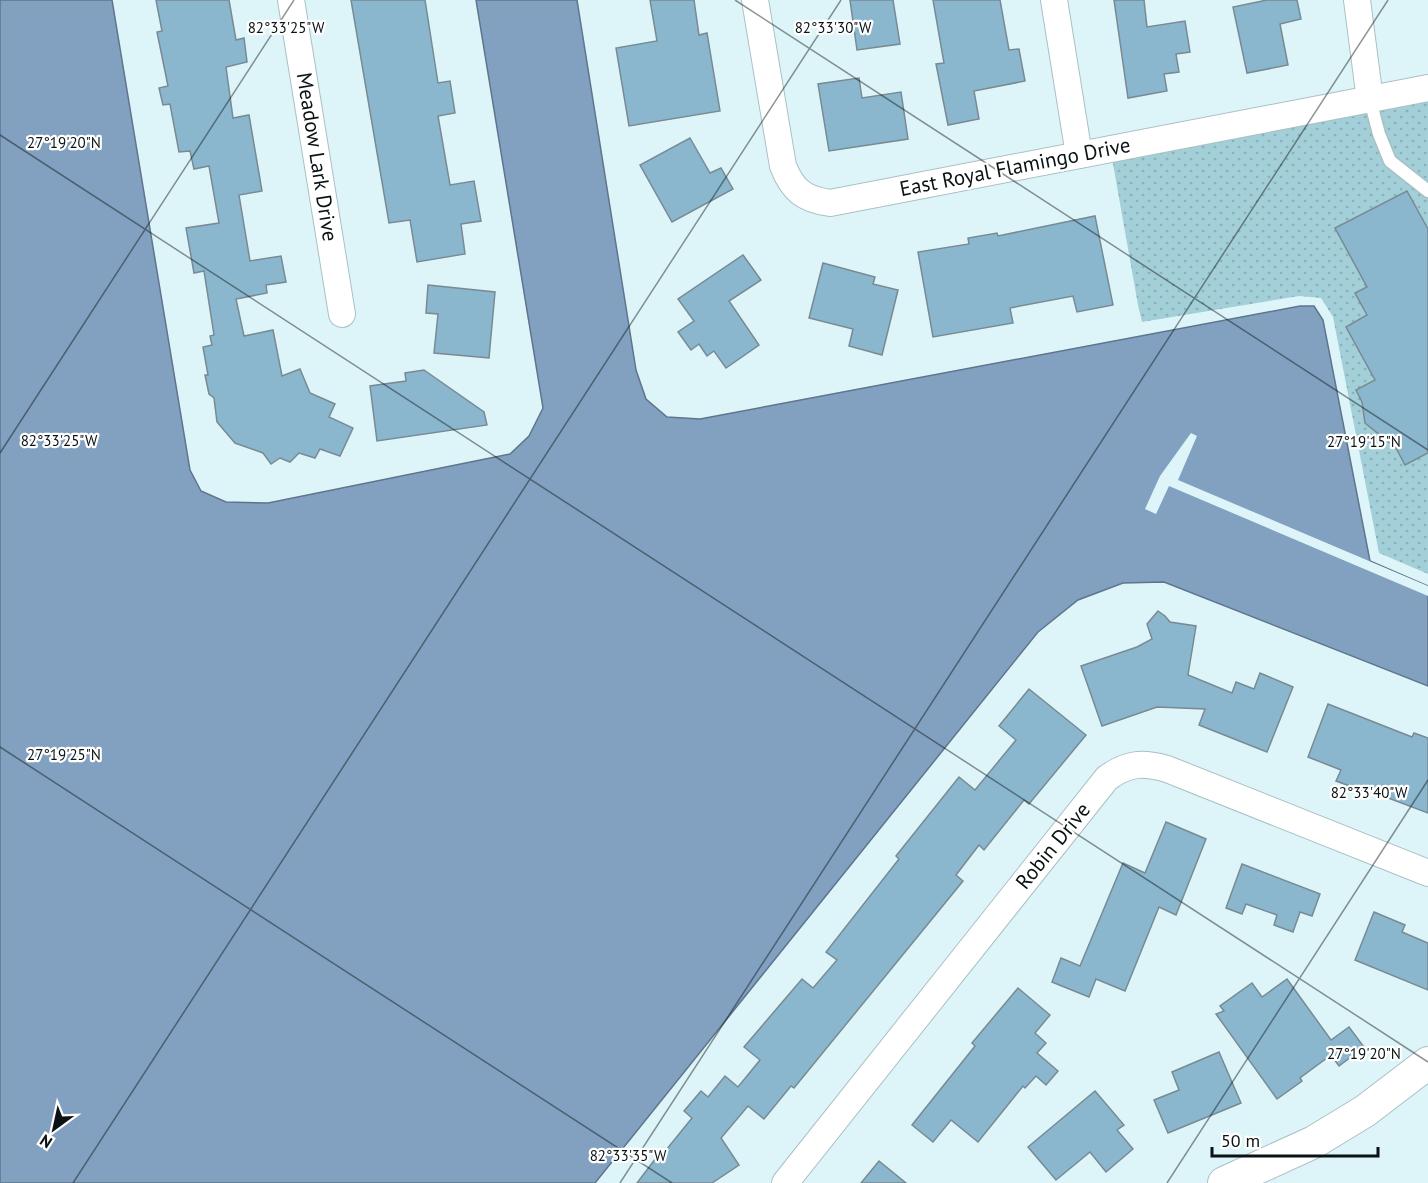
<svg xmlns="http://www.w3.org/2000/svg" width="1428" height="1183" font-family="'PT Sans',sans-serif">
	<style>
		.park { fill: url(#park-dots) }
		.water { fill: #82a0c0; stroke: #5e758c; stroke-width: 1.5 }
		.pier { fill: #ddf5f9 }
		.building { fill: #8ab7ce; stroke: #788a93; stroke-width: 1.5 }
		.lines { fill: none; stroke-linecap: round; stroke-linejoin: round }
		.service-casing { stroke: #aac0c4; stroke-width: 15 }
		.minor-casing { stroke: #aac0c4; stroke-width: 28 }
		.tertiary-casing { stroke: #aac0c4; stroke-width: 34 }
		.service { stroke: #fff; stroke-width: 12 }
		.minor { stroke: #fff; stroke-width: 26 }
		.tertiary { stroke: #fff; stroke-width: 32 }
		.ticks { fill: none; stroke: #0a1213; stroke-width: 1.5; stroke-opacity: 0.45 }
		.labels { text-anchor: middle; stroke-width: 4.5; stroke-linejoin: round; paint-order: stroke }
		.street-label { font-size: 21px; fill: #0a1213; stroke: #fff }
		.ticks-label { font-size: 15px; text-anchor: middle; fill: #0a1213; stroke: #fff; stroke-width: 4.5; stroke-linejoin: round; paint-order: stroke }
	</style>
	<defs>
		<pattern id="park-dots" width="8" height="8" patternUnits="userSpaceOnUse" patternTransform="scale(1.5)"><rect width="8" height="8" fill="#a3cfd8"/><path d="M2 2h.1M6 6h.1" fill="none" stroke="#8bb1b8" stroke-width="1.8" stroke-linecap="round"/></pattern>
	</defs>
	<rect width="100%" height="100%" fill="#ddf5f9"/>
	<!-- park -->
	<path class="park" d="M1428,95v479l-49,-21 -46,-236 -12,-19 -22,-2 -157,26 -4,-17 -28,-158z"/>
	<!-- water -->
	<path class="water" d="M0,0h112l78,470 11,21 25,11 42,1 242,-49 19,-18 14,-28 -67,-408h101l59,370 10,29 21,18 33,2 600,-113h14l9,14 47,241 58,25v100l-264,-104 -41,1 -45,17 -40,32 -443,551h-595z"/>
	<!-- pier -->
	<path class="pier" d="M1191,433l6,3 -19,44 250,106v10l-259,-110 -13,28 -11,-5 15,-33z"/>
	<!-- building -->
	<g class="building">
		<path d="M156,0h73l7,40 8,-2 3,24 -21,5 7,51 16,-3 13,76 -23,4 11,66 31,-5 5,26 -20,3 1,8 -31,6 8,37 29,-6 9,46 18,-7 10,24 25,11 -6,13 24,11 -13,28 -20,-7 -5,9 -16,-5 -9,9 -10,-4 -9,6 -8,-11 -28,-10 -18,-21 -3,-24 -5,-4 -4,-19h3l-5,-28 9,-2 -2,-9 4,-1 -10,-64 -10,2 -8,-45 33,-5 -10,-57 -15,3 -4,-18 -11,1 -9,-48 -7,1 -4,-17 9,-2 -11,-54 5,-1z"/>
		<path d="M351,0h74l13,83 12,-2 5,32 -17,3 12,69 24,-4 7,40 -20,3 4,30 -48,8 -7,-42 -21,3z"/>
		<path d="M650,0h44l5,35 8,-2 13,78 -91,15 -13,-78 41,-7z"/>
		<path d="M850,0h43l7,44 -43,6z"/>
		<path d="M933,0h67l9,50 10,-1 6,32 -51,10 5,28 -31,6 -12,-61 8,-1z"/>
		<path d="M1114,0h30l3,27 38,-6 5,31 -14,2 3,18 -15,2 3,17 -39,7z"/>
		<path d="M1267,0h30l4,19 -21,5 8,41 -41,8 -14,-66z"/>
		<path d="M859,78l3,20 39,-6 7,47 -79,12 -11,-67z"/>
		<path d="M690,138l20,35 11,-5 12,21 -61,33 -32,-57z"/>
		<path d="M1407,191l21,38v224l-23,12 -9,-17 -31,-25 -3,-21 -6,-12 19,-10 -29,-53 21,-12 -12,-22 12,-6 -32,-59z"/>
		<path d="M1095,216l18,89 -36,7 -4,-16 -63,12 3,15 -80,14 -15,-85 51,-8 -1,-6 29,-5 1,3z"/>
		<path d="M743,255l18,25 -32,21 30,44 -33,23 -12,-17 -7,5 -8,-12 -8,6 -13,-18 16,-11 -16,-22z"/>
		<path d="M823,263l52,14 -2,7 25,6 -16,65 -33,-9 4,-17 -44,-11z"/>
		<path d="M428,285l67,7 -6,66 -55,-5 4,-39 -12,-1z"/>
		<path d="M424,370l60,42 3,13 -110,16 -7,-55 36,-5 -1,-8z"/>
		<path d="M1158,611l7,5 5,6 26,4 -8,49 44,18 4,-11 18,7 6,-16 33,14 -26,65 -68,-27 6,-16 -48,-2 -55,19 -21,-60 56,-19 15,-8 -5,-15z"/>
		<path d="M1029,689l57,46 -57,69 -5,-4 -40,50 -5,-5 -23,30 7,6 -169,207 -3,-2 -27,33 -16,-13 -27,32 18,27 -27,18h-75l19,-25 2,2 34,-42 -8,-7 17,-20 7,6 17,-21 13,11 22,-27 -16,-13 58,-68 11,9 24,-28 -11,-8 73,-93 -3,-3 63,-79 16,13 41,-50 -17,-14z"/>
		<path d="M1328,704l84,33 2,-4 14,5v75l-61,-23 -1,2 -30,-11 5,-11 -33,-13z"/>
		<path d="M1166,822l40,17 -30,76 -17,-8 -34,84 -29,-12 -7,18 -37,-15 9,-24 19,8 43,-103 22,10z"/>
		<path d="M1242,864l78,30 -8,22 -12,-4 -7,20 -19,-7 3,-10 -31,-11 -4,10 -16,-6z"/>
		<path d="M1374,912l31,13 -3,7 26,11v47l-73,-30z"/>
		<path d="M1287,979l44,61 18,-13 15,20 -25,19 -8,-11 -31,23 2,3 -25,18 -61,-85 8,-3 -4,-5 32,-23 10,14z"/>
		<path d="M1018,988l32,27 -15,18 11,10 -9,10 21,18 -12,14 -10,-9 -11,12 -2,-2 -45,56 -27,-22 -18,22 -21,-17 63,-79 -3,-3z"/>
		<path d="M1219,1052l22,51 -73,30 -14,-33 25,-10 -7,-18z"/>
		<path d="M1095,1091l29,34 -7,5 16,19 -27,23 -16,-20 -34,28 -28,-33z"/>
		<path d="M879,1161l27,22h-45z"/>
	</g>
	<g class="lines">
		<defs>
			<path id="service" d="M1370,100l9,34 11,27 38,30"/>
			<g id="minor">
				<path d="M291,0l51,314"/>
				<path d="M755,0l28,166c10,25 21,33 47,37l598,-115"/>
				<path d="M1054,0l25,155"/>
				<path d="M1357,0l13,100"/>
				<path d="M785,1183l322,-405c21,-15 35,-16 60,-9l261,104"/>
			</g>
			<path id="tertiary" d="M1224,1183l90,-41 51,-31 63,-48"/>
		</defs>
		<!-- service casing -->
		<use href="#service" class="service-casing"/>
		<!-- minor casing -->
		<use href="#minor" class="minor-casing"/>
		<!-- tertiary casing -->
		<use href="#tertiary" class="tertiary-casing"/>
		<!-- service -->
		<use href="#service" class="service"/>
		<!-- minor -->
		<use href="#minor" class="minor"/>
		<!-- tertiary -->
		<use href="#tertiary" class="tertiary"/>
	</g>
	<!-- ticks -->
	<path class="ticks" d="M735,0l693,450M0,135l1428,927M0,453l294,-453M0,747l672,436M73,1183l768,-1183M620,1183l768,-1183M1167,1183l261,-403"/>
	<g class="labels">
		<!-- street labels -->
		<g class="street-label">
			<text transform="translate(317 157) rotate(81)" y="7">Meadow Lark Drive</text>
			<text transform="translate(1015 167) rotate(-11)" y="7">East Royal Flamingo Drive</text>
			<text transform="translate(1053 846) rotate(-51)" y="7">Robin Drive</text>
		</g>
	</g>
	<g class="ticks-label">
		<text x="286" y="33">82°33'25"W</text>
		<text x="833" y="33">82°33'30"W</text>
		<text x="64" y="148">27°19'20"N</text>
		<text x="59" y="446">82°33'25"W</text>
		<text x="1364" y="447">27°19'15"N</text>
		<text x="64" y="760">27°19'25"N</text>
		<text x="1369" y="798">82°33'40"W</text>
		<text x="1364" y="1059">27°19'20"N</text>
		<text x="628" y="1161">82°33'35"W</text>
	</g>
	<!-- north arrow -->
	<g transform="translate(54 1129) rotate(213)" stroke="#ffffff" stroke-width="4.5" paint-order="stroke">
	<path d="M0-4.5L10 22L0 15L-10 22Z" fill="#0a1213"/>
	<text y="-9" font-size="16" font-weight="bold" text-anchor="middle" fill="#0a1213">N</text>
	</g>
	<!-- scale -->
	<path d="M1212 1147v9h166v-9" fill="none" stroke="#0a1213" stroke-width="3"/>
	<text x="1221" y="1147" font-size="18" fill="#0a1213" stroke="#ffffff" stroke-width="4.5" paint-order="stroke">50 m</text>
</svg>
